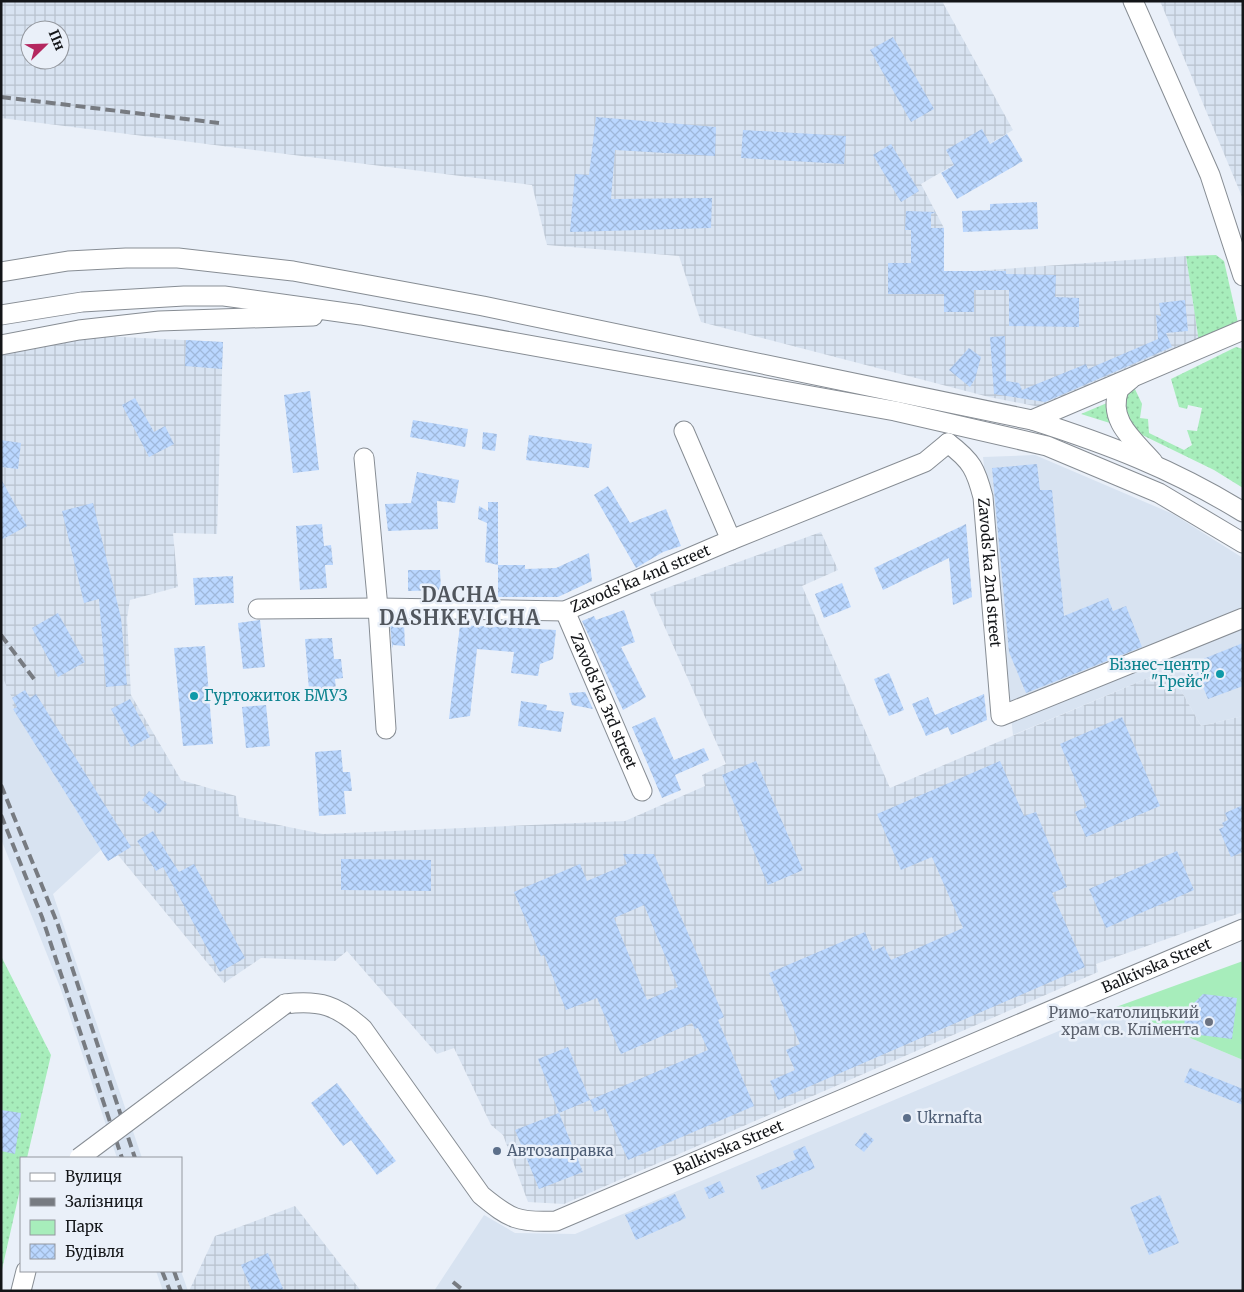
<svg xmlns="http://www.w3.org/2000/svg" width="1244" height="1292" font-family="Merriweather,serif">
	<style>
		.built { fill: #d8e3f1 }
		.industrial { fill: url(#industrial-grid); fill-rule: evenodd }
		.grass { fill: url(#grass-dots) }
		.green { fill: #a7edbb }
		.building { fill: url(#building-cross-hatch); fill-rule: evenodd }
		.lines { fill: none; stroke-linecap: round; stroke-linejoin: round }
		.minor-casing { stroke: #878d94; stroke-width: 21 }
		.minor { stroke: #fff; stroke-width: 19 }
		.rail { stroke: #777b81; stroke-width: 4; stroke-dasharray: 10 5; stroke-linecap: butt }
		.minor-bridge-casing { stroke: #878d94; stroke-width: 21; stroke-linecap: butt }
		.minor-bridge { stroke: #fff; stroke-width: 19 }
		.culture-dot { fill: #0f9aa8; stroke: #eaf0f9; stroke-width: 2 }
		.worship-dot { fill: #6b7280; stroke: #eaf0f9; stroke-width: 2 }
		.service-dot { fill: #5c6f8a; stroke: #eaf0f9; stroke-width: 2 }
		.labels { text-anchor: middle; stroke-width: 5; stroke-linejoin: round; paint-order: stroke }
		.street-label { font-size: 15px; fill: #131518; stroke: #eaf0f9 }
		.culture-label { font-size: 15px; fill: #0d838f; stroke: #eaf0f9; text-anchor: end }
		.worship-label { font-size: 15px; fill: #5b616d; stroke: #eaf0f9; text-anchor: end }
		.service-label { font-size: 15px; fill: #4e5e75; stroke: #eaf0f9; text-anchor: start }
		.district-label { font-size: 20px; font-weight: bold; letter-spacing: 1px; fill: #51565d; stroke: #eaf0f9 }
	</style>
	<defs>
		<pattern id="industrial-grid" width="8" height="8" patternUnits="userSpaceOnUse" patternTransform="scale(1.25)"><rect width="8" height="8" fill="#d8e3f1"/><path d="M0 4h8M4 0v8" fill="none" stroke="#b8c2ce"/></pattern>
		<pattern id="grass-dots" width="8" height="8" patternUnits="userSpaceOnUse" patternTransform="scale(1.25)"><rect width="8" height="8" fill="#a7edbb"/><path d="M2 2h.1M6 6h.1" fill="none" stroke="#8fcaa0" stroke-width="1.8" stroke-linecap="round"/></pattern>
		<pattern id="building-cross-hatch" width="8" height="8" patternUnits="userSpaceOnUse" patternTransform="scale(1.25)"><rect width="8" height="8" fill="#bad7ff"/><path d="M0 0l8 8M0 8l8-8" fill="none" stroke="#9fb8da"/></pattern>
	</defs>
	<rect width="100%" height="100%" fill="#eaf0f9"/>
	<!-- built -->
	<g class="built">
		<path d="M1035,455l138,59 70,44v158l-42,10 -32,-57 -156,66 -30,-278z"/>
		<path d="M1,668l20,49 50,85 31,47 -49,45 89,264h-25l-57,-171 -59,-148z"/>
		<path d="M1116,1007l127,53v231h-809l50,-76 31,18 60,1z"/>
		<path d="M156,1271h25l7,20h-25z"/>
	</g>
	<!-- industrial -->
	<g class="industrial">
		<path d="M1,1h941l71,129 -92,54 23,44v43h30l212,-15 13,86 -154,66 -56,-11 -288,-75 -22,-66 -132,-11 -15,-60 -531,-67zM30,30h30v30h-30z"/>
		<path d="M1160,1h83v198z"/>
		<path d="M81,335l142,7 -6,192 -44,-1 5,54 -48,13 -3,18 4,77 50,85 55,16 3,21 84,17 302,-13 80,-35 -3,-11 24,-11 -76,-170 171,-62 17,38 -36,16 88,202 279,-119 32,57 42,-10v196l-147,52 2,8 -534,232 -36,-2 -25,-67 -12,-10 -37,-77 -17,6 -90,-103 -12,10 -74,-3 -37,25 -106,-128 -10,6 -6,-12 -89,-140 -1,-11 -11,-24v-323z"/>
		<path d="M295,1206l66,85h-172l26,-55z"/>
	</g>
	<!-- grass -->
	<g class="grass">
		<path d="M1216,255l8,6 14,62 -39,19 -13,-86z"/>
		<path d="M1236,347l7,2v139l-29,-18 -82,-40 -9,-26 5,-12 6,-5 8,17 -2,14 8,1 1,14 35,17 8,-5 -5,-15 10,1 5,-23 -14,-3 -1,4 -8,-2 -8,-28z"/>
		<path d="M1107,403l6,21 -32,-10z"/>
		<path d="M1,956l50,99 -24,103h-6v27l-20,89z"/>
	</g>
	<!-- green -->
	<path class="green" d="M1243,961v99l-127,-53z"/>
	<!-- building -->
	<g class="building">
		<path d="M893,37l41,72 -23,13 -41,-72z"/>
		<path d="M596,117l120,10 -1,29 -100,-6 -4,49 101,-1 -1,30 -141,4 5,-58 14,1z"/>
		<path d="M982,129l8,15 17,-10 16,27 -66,38 -16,-26 13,-8 -8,-15z"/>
		<path d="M743,130l103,6 -2,28 -103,-6z"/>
		<path d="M891,144l28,47 -18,11 -28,-47z"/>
		<path d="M1037,202l1,27 -75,3 -1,-21 28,-1v-6z"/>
		<path d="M906,211l30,1 -5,2v14h13v43h62v3l50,1 -1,22 24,1v29l-70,-1v-36h-35v22h-30v-18h-56v-31h23v-33h-6z"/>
		<path d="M1185,300l3,31 -22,2 6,14 -127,55 -51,-8 -4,-57 15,-1 1,45 13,2 3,7 64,-26 2,5 70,-30 -2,-24 5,1 -2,-13z"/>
		<path d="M186,340l37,2 -1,27 -37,-3z"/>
		<path d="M969,348l12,9 -6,22 -5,8 -21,-17z"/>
		<path d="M310,391l9,79 -26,3 -9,-78z"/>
		<path d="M135,398l19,34 11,-6 9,18 -25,13 -27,-52z"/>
		<path d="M413,420l55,9 -3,18 -55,-10z"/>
		<path d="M483,432l14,2 -2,17 -13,-2z"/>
		<path d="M529,435l63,9 -3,24 -63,-8z"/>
		<path d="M1,440l20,3 -3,26 -17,-2z"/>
		<path d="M1037,464l3,26h12l12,126 44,-18 5,13 13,-5 16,41 -116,46 -17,-41 -17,-184z"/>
		<path d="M417,472l42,8 -4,23 -18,-2 1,28 -50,2 -3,-27 26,-1z"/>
		<path d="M1,479l26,47 -26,14z"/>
		<path d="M608,486l22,37 36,-14 15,37 -18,6 -27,16 -42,-73z"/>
		<path d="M488,502h10v63l-13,-3 2,-39 -9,-4 1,-13 9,5z"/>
		<path d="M93,503l28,115 6,67 -21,2 -7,-88 -15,4 -22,-92z"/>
		<path d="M322,524l2,22 7,-1 2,20h-8l2,23 -27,2 -4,-64z"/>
		<path d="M966,524l6,73 -19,8 -4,-47 -66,32 -9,-22z"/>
		<path d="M589,553l3,28 -34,16h-60v-32h27v4l31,-1z"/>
		<path d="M408,570h32l1,20 -33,1z"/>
		<path d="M233,576l1,27 -39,2 -2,-27z"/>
		<path d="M842,583l9,24 -27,11 -9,-24z"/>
		<path d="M624,610l11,32 -14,5 25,50 -23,13 -41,-89 12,-5 2,4z"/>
		<path d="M58,613l27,49 -27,15 -26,-49z"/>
		<path d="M260,620l5,47 -22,2 -5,-46z"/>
		<path d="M390,623h14l1,23 -12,-1 -1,3z"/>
		<path d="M460,625l96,5 -3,29 -13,5 -2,12 -27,-3 3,-21 -37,-3 -7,67 -21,3z"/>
		<path d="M332,638l2,21h7l2,19 -8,1 2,22 -27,2 -5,-64z"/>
		<path d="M1243,643v43l-35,13 -15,-36z"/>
		<path d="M205,646l8,98 -30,2 -9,-98z"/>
		<path d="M889,673l15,37 -15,6 -15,-37z"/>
		<path d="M25,690l5,8 6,-4 95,153 -23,14 -95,-152 4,-2 -5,-9z"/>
		<path d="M585,692l8,17 -21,-4 -3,-12z"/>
		<path d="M984,694l3,26 -36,15 -3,-8 -22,9 -14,-32 16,-7 7,18z"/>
		<path d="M130,699l20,38 -19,10 -20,-38z"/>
		<path d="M521,701l26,4 -1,5 18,2 -3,20 -43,-6z"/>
		<path d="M266,705l4,41 -24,2 -4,-41z"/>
		<path d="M655,717l19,43 30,-12 5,12 -34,15 6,15 -19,8 -30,-71z"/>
		<path d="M1122,717l38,89 -74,31 -11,-25 12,-5 -27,-63z"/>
		<path d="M341,750l2,22h7l2,19h-8l2,23 -27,2 -4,-64z"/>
		<path d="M756,761l47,109 -35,15 -46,-110z"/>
		<path d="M1000,761l24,55 12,-4 31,75 -15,6 33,74 -307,133 -8,-19 25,-11 -9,-20 14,-6 -31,-71 96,-41 8,19 11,-5 7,14 72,-32 -31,-71 -31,13 -24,-56z"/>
		<path d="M149,791l18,13 -8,10 -17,-14z"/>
		<path d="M1243,805v47l-12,5 -12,-28 5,-2 -2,-4 6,-3 -3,-7z"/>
		<path d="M153,831l26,41 15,-8 51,94 -25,14 -57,-105 -7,4 -19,-30z"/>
		<path d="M1177,851l17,39 -88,38 -17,-39z"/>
		<path d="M623,854h31l70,163 -6,3 36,86 -126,54 -23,-52 -11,4 -4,-12 118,-50 -10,-22 -3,1 -3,-6 -71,31 -24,-56 -31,12 -22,-55 -3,1 -27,-64 66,-28 7,17 40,-17zM644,905l34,82 -31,13 -33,-82z"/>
		<path d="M341,859l90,1v31l-90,-1z"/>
		<path d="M1203,994l34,4 -5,41 -49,-6 3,-22z"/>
		<path d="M568,1047l22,53 -31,13 -21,-54z"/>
		<path d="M1190,1068l53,21v16l-59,-23z"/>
		<path d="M337,1083l59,78 -19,14 -26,-35 -8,6 -32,-43z"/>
		<path d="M1,1110l20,3 -6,41 -14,-3z"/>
		<path d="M559,1113l24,59 -44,17 -24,-59z"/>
		<path d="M865,1132l9,8 -10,12 -9,-7z"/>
		<path d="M805,1146l10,22 -53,22 -6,-14 40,-17 -3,-8z"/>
		<path d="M720,1181l5,11 -16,7 -5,-11z"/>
		<path d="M675,1194l11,24 -50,22 -11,-25z"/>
		<path d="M1160,1195l19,48 -30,12 -19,-48z"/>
		<path d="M268,1253l16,38h-32l-11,-26z"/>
	</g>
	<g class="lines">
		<defs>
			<g id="minor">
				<path d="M1133,1l77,174 33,101"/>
				<path d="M1,272l67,-11 58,-3h52l115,13 190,35 549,114c78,25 141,49 211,92"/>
				<path d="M1,315l81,-13 102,-6h40l137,19 534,96 152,35 112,47 84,50"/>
				<path d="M1,345l78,-15 80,-9 154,-5"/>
				<path d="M1131,379l-12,10c-12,32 15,51 34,73"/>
				<path d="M1032,420l211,-90"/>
				<path d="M684,431l47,109"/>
				<path id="s1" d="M948,443c24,18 28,27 35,54l18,219 242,-98"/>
				<path d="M364,458l14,150 8,121"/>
				<path id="s2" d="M258,609l120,-1 187,3 166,-71 194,-78 23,-19"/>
				<path id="s3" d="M565,611l77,180"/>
				<path id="s4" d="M285,1004c35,-4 52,1 78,25l118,166c29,24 37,28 75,26l687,-292"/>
				<path d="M21,1291l5,-20"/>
			</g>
		</defs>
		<!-- minor casing -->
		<use href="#minor" class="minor-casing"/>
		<!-- minor -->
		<use href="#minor" class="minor"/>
		<!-- rail -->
		<g class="rail">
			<path d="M1,97l218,26"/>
			<path d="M1,635l36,48"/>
			<path d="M1,785l57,140 77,233"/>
			<path d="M1,815l41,102 80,241"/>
			<path d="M162,1271l8,20"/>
			<path d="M174,1271l7,20"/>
			<path d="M453,1282l11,9"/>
		</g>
		<defs>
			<path id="minor-bridge" d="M79,1158l206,-154"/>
		</defs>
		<!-- minor-bridge casing -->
		<use href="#minor-bridge" class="minor-bridge-casing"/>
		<!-- minor-bridge -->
		<use href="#minor-bridge" class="minor-bridge"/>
	</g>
	<!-- markers -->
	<g class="culture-dot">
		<circle cx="1220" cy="674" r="5"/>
		<circle cx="194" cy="696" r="5"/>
	</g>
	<circle class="worship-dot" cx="1209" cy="1022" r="5"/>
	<g class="service-dot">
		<circle cx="907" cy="1118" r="5"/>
		<circle cx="497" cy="1151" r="5"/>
	</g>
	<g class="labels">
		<!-- street labels -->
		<g class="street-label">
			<text dy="5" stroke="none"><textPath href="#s1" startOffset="142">Zavods'ka 2nd street</textPath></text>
			<text dy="5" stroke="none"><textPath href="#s2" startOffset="389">Zavods'ka 4nd street</textPath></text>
			<text dy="5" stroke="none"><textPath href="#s3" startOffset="98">Zavods'ka 3rd street</textPath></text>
			<text dy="5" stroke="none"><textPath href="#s4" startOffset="1024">Balkivska Street</textPath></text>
			<text dy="5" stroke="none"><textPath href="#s4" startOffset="559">Balkivska Street</textPath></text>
		</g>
		<!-- culture labels -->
		<g class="culture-label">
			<text x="1210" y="670">Бізнес-центр<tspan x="1210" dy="17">"Грейс"</tspan></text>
			<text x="204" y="701" text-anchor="start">Гуртожиток БМУЗ</text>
		</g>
		<!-- worship labels -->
		<g class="worship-label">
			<text x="1199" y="1018">Римо-католицький<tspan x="1199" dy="17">храм св. Клімента</tspan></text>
		</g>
		<!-- service labels -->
		<g class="service-label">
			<text x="917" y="1123">Ukrnafta</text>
			<text x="507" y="1156">Автозаправка</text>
		</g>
		<!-- district labels -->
		<g class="district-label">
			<text x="460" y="602">DACHA<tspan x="460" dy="23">DASHKEVICHA</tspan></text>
		</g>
	</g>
	<!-- border -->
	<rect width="1244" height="1292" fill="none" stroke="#131518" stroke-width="5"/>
	<!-- legend -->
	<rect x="20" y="1157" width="162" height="115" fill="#eaf0f9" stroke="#94989f"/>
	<rect x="30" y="1173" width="25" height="8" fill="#ffffff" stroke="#94989f"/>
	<text x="65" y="1182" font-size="15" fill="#131518">Вулиця</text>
	<rect x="30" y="1198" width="25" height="8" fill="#777b81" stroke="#94989f"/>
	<text x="65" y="1207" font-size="15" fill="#131518">Залізниця</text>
	<rect x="30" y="1220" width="25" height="15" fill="#a7edbb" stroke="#94989f"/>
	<text x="65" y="1232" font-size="15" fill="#131518">Парк</text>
	<rect x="30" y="1244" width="25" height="15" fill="url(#building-cross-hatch)" stroke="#94989f"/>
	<text x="65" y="1257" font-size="15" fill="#131518">Будівля</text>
	<!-- north arrow -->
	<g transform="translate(45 45) rotate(67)"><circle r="24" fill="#eaf0f9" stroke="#94989f"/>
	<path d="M0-4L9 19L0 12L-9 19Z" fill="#b4275f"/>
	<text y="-8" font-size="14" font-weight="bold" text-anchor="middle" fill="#131518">Пн</text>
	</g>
</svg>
